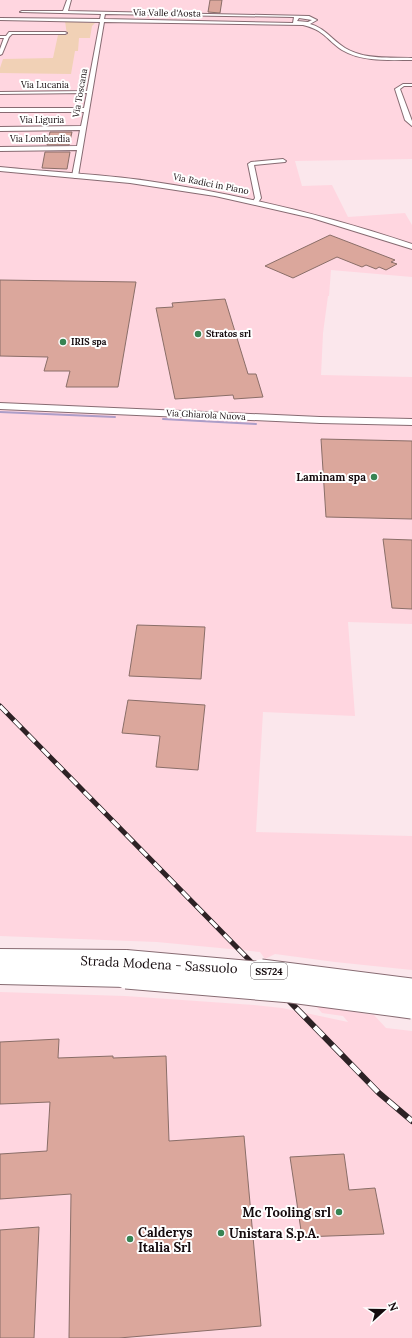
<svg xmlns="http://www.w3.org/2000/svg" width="412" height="1338" font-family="Lora,serif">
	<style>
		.built { fill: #ffd6e0 }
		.green { fill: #f1d1b6 }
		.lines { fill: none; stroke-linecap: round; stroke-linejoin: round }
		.stream { stroke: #ac9dc8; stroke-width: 2 }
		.building { fill: #dba79c; stroke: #8a6e68 }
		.minor-casing { stroke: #876b72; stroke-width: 2 }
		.tertiary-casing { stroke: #876b72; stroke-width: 2 }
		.trunk-casing { stroke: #876b72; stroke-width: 2 }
		.minor { fill: #fff; fill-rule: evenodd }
		.tertiary { fill: #fff; fill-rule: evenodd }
		.trunk { fill: #fff; fill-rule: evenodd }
		.rail-far1-casing { stroke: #2d2225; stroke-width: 5 }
		.rail-casing { stroke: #2d2225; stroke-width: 6 }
		.rail-far1 { stroke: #fff; stroke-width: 3.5; stroke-dasharray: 10; stroke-linecap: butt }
		.rail { stroke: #fff; stroke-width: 4.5; stroke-dasharray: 13; stroke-linecap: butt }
		.trunk-bridge-far1-casing { stroke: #876b72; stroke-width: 20; stroke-linecap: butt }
		.trunk-bridge-casing { stroke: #876b72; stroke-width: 25; stroke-linecap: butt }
		.trunk-bridge-far1 { stroke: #fff; stroke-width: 18 }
		.trunk-bridge { stroke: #fff; stroke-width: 23 }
		.poi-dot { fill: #378453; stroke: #fff; stroke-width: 1.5 }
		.labels { text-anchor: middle; stroke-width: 4; stroke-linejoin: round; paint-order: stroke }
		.far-street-label { font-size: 9px; fill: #150b0e; stroke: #fff }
		.far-poi-label { font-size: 9px; font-weight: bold; fill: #150b0e; stroke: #fff; text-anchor: start }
		.shield { fill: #fff; stroke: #5b5456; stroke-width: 1 }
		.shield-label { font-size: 10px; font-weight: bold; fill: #150b0e }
		.poi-label { font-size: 11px; font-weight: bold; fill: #150b0e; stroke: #fff; text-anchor: end }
		.near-street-label { font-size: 13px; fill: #150b0e; stroke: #fff }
		.near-poi-label { font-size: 13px; font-weight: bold; fill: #150b0e; stroke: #fff; text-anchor: start }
	</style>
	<rect width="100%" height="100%" fill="#fbe7ec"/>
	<!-- built -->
	<g class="built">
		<path d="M0,0h412v159l-117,2 7,25 30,-1 16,32 57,-4 7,12v52l-81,-7 -2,26h-1l-5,37 -2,42 91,2v247l-64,-2 7,94 -92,-4 -7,120 156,4v134l-77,-8 -60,-8 -10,5 -5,-7 -103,-10 -157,-6z"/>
		<path d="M0,992l125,4 129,9 28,3 66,14 -5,-6 -21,-3 -6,-7 58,9 12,13 26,3v307h-412z"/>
	</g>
	<!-- green -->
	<path class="green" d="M65,21l30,2 -3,3 -2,12h-11l-1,13h-3l-4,23 -71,-1v-5l3,-9 50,-1 5,-23h9z"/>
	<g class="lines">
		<!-- stream -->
		<g class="stream">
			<path d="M0,412l115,5"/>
			<path d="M163,419l93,5"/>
		</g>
	</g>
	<!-- building -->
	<g class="building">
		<path d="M210,0h12l-2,13 -12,-1z"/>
		<path d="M50,132h22l-3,13h-22z"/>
		<path d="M45,152h25l-3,17 -25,-1z"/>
		<path d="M330,235l65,25 -4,2 6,2 -11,6 -7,-3 -3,2 -10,-4 -4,2 -25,-10 -44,21 -28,-12z"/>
		<path d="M0,280l136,2 -18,105h-52l4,-16h-26l4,-14 -48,-1z"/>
		<path d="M225,299l23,75h8l7,23 -29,2 -1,-4 -58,4 -19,-91 17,-1 -1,-4z"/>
		<path d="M321,439l91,2v78l-86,-2z"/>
		<path d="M383,539l29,1v69l-20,-1z"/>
		<path d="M137,625l68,2 -4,52 -72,-3z"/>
		<path d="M128,700l77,5 -7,65 -42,-3 4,-31 -38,-3z"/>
		<path d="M59,1039l-1,19 55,-2v2l53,-2 3,85 75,-5 17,190 -142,12h-50l2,-144 -71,5v-45l47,-3 3,-49 -50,2v-62z"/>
		<path d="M344,1154l5,36 26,-2 9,46 -82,3 -12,-80z"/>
		<path d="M39,1227l-5,111h-34v-108z"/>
	</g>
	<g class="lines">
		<defs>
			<g id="minor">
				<path d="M67,0h4l-3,11 241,5 8,4 -7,4c15,4 22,16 35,24 20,12 45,9 67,10v2c-23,0 -50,2 -70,-10 -16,-11 -18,-20 -39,-25l-199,-3 -26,154 -3,2 -3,-2 5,-26 -77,1v-4l77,-1 3,-16 -80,1v-4l81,-1 3,-14h-84v-4h84l3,-15 -87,1v-2l87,-1 13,-69 -100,-2v-2l100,1 1,-5 -81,-2 2,-1h41zM105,14l189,3 -1,6 -189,-4zM299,18l13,2 -4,2 -11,-1z"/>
				<path d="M9,32h56l2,1 -2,1h-53l-3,3 -7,17 -2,1v-6l4,-11h-4v-2h6z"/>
				<path d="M403,84h9v2h-8l-4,3 12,32v5l-7,-6 -10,-31z"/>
				<path d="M283,159l3,2 -1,1 -31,3 7,33 -4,6h-4l-1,-1 3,-5 -7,-34 3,-2z"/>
			</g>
			<g id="tertiary">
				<path d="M0,167c49,5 99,7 148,14 90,13 178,34 264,63v5l-100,-31 -97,-22 -85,-13 -130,-12z"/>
				<path d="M0,403l320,14 92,2v6l-92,-2 -320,-14z"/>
			</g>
			<path id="trunk" d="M0,949l126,1 7,2 3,7 -3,7 -6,2 6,2 3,7 -3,7 -7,3 -126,-3z"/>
		</defs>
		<!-- minor casing -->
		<use href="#minor" class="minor-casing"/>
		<!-- tertiary casing -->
		<use href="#tertiary" class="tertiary-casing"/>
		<!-- trunk casing -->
		<use href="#trunk" class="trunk-casing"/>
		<!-- minor -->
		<use href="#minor" class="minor"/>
		<!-- tertiary -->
		<use href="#tertiary" class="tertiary"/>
		<!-- trunk -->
		<use href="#trunk" class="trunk"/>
		<defs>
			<path id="rail-far1" d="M0,706l261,266"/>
			<path id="rail" d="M260,971l119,122 33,28"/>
		</defs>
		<!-- rail-far1 casing -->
		<use href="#rail-far1" class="rail-far1-casing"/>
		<!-- rail casing -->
		<use href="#rail" class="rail-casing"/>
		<!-- rail-far1 -->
		<use href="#rail-far1" class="rail-far1"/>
		<!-- rail -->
		<use href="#rail" class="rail"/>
		<defs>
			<path id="trunk-bridge-far1" d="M126,959l146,13"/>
			<g id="trunk-bridge">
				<path d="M261,971l151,19"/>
				<path d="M126,977l165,14 121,16"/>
			</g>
		</defs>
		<!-- trunk-bridge-far1 casing -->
		<use href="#trunk-bridge-far1" class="trunk-bridge-far1-casing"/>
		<!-- trunk-bridge casing -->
		<use href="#trunk-bridge" class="trunk-bridge-casing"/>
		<!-- trunk-bridge-far1 -->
		<use href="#trunk-bridge-far1" class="trunk-bridge-far1"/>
		<!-- trunk-bridge -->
		<use href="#trunk-bridge" class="trunk-bridge"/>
	</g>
	<!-- markers -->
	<g class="poi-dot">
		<circle cx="198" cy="334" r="4"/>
		<circle cx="63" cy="342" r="4"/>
		<circle cx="374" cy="477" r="4"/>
		<circle cx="339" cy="1212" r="4"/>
		<circle cx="221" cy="1233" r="4"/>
		<circle cx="130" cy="1239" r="4"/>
	</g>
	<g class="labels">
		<!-- far-street labels -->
		<g class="far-street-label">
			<text transform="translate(167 13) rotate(1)" y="3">Via Valle d'Aosta</text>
			<text x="45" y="88">Via Lucania</text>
			<text transform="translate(80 93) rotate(-80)" y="3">Via Toscana</text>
			<text x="42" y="123">Via Liguria</text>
			<text x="40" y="142">Via Lombardia</text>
			<text transform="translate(211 184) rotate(11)" y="3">Via Radici in Piano</text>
			<text transform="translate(206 415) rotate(3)" y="3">Via Ghiarola Nuova</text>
		</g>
		<!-- far-poi labels -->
		<g class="far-poi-label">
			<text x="206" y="337">Stratos srl</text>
			<text x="71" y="345">IRIS spa</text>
		</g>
		<!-- shield labels -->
		<rect class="shield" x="251" y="963" width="36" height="16" rx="3"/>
		<g class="shield-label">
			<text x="269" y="975">SS724</text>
		</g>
		<!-- poi labels -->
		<g class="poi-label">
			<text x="366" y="481">Laminam spa</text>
		</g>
		<!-- near-street labels -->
		<g class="near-street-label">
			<text transform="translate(159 964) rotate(3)" y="5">Strada Modena - Sassuolo</text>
		</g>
		<!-- near-poi labels -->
		<g class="near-poi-label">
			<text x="331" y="1217" text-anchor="end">Mc Tooling srl</text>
			<text x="138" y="1237">Calderys<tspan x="138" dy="15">Italia Srl</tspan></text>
			<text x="229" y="1238">Unistara S.p.A.</text>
		</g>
	</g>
	<!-- north arrow -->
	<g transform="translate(384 1310) rotate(69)" stroke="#ffffff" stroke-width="3" paint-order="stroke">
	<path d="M0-3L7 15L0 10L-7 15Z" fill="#150b0e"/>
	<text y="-6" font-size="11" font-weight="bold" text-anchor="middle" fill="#150b0e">N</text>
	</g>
</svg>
